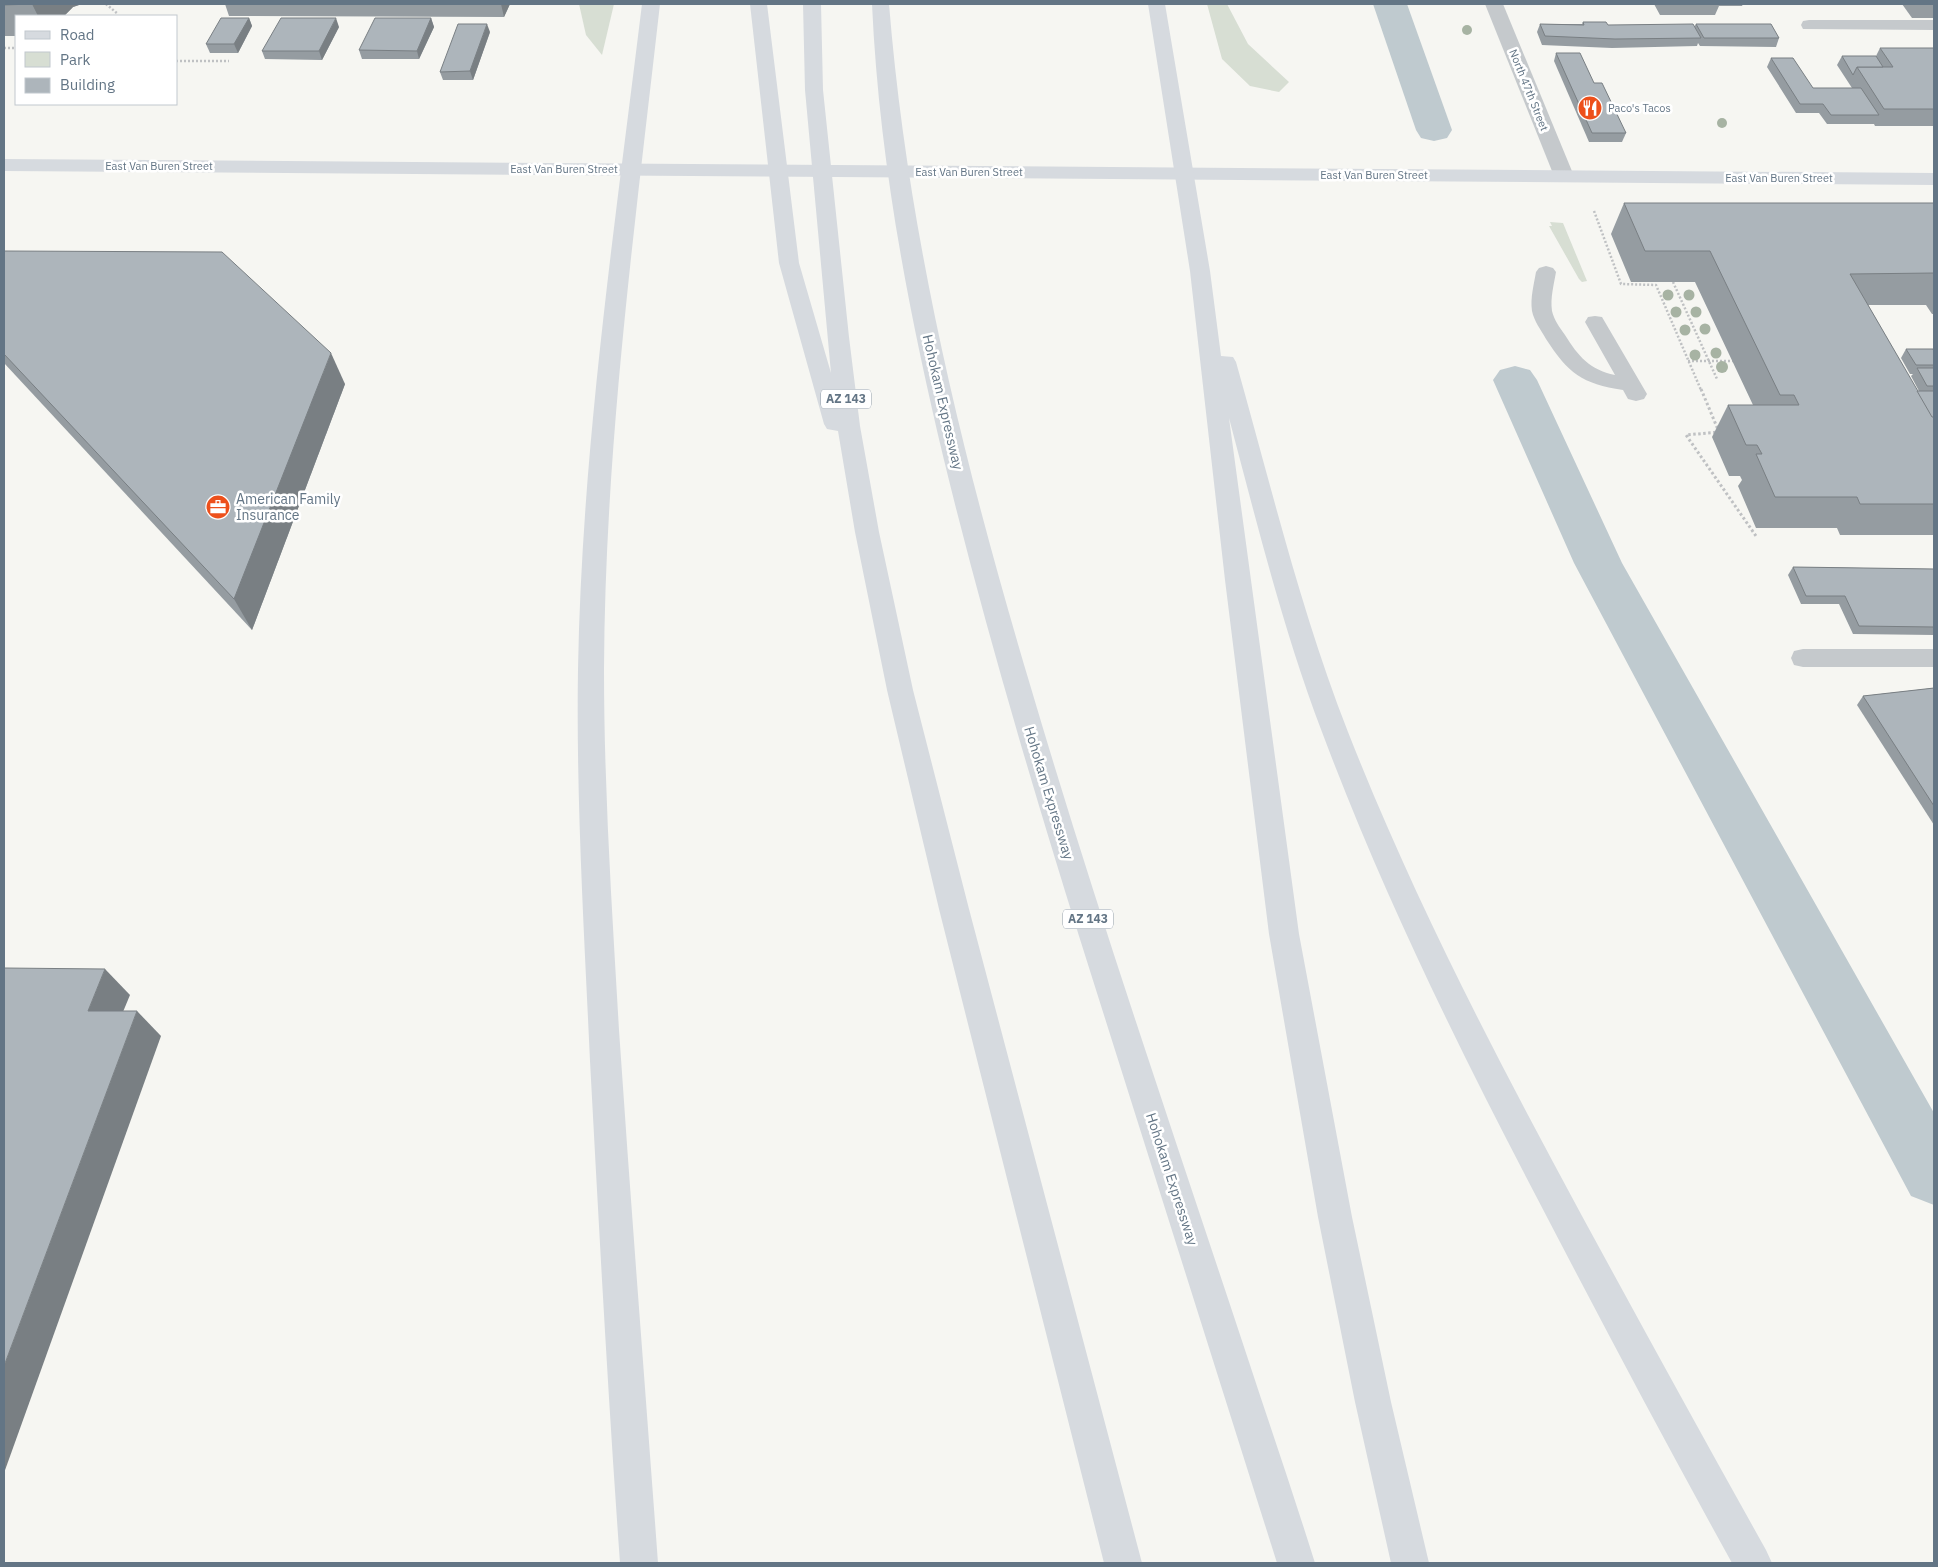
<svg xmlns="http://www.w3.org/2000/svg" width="1938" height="1567" font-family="'IBM Plex Sans',sans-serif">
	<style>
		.green { fill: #d7ded3 }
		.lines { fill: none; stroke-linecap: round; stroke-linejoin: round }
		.canal { fill: #bfcacf; fill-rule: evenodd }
		.path-far1 { stroke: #bfc1c3; stroke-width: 2.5; stroke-dasharray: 2 2; stroke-linecap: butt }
		.path { stroke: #bfc1c3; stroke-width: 3; stroke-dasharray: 2.5 2.5; stroke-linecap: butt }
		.service { fill: #c5c9cc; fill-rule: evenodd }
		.minor { fill: #c5c9cc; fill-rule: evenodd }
		.primary { fill: #d6dadf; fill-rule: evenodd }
		.motorway { fill: #d6dadf; fill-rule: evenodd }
		.tree { fill: #a7b3a3 }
		.wall { fill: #959ca1 }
		.shaded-wall { fill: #797f83 }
		.building { fill: #adb5bb; stroke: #797f83 }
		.labels { text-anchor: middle; stroke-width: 5; stroke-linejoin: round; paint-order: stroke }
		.far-street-label { font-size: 11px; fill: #637585; stroke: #fff }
		.far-poi-label { font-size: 11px; fill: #637585; stroke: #fff; text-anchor: start }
		.shield { fill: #fff; stroke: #929eaa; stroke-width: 1 }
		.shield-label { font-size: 12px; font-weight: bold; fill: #637585 }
		.street-label { font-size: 14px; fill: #637585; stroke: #fff }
		.poi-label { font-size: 14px; fill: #637585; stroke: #fff; text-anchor: start }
	</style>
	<rect width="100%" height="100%" fill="#f6f6f2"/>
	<!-- green -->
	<g class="green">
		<path d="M579,4h35l-12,51 -16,-20z"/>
		<path d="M1207,4h20l21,40 41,38 -10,10 -29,-6 -28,-27z"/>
		<path d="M1550,222l13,1 24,58 -5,1 -3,-3 -30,-53h3z"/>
	</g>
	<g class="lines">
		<!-- canal -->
		<g class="canal">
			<path d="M1373,4h34l45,126 -5,8 -13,3 -13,-3 -5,-8z"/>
			<path d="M1515,366l15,4 7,10 85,183 312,550v92l-23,-9 -337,-633 -81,-183 7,-10z"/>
		</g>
		<!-- path-far1 -->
		<g class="path-far1">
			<path d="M106,4l12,10"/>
			<path d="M4,48h12"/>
			<path d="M176,61h53"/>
			<path d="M1594,211l27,73 35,1 45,105"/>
			<path d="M1673,282l44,97"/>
			<path d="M1688,361h45"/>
		</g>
		<!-- path -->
		<path class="path" d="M1701,389l18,43 -33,3 70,101"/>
		<!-- service -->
		<g class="service">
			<path d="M1809,20h125v10l-131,-1 -2,-4 2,-4z"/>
			<path d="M1546,266l7,2 3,4c-2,12 -6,26 -4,39 2,9 8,17 13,24 13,21 25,35 50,40l-30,-53 3,-5 7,-1 7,1 45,77 -3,5 -8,2 -8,-2 -5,-9c-41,-6 -55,-17 -77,-51 -5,-9 -12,-18 -14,-28 -2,-13 2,-27 4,-39l3,-4z"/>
			<path d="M1803,649h131v18h-131l-9,-2 -3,-7 3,-7z"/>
		</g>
		<!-- minor -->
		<path class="minor" d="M1485,4h18l71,172 -3,4 -7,2 -7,-2 -3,-4z"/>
		<!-- primary -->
		<path class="primary" d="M4,159l1930,14v12l-1930,-14z"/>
		<!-- motorway -->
		<g class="motorway">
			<path d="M642,4h18c-25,221 -55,442 -56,665 0,121 8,241 15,361 12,178 26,355 39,533h-38c-12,-167 -21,-334 -30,-502 -6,-131 -14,-262 -12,-392 4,-223 37,-444 64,-665z"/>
			<path d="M750,4h17l32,259 32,110 -26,-283 -2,-86h18l2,86 26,247 11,89 19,106 34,158 56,219 173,654h-38l-165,-654 -52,-219 -32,-158 -17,-101 -11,-2 -3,-5 -45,-161z"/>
			<path d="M872,4h17c19,234 75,460 142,684 67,227 144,450 218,674 22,67 45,134 66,201h-38c-66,-209 -132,-418 -198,-627 -49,-157 -96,-316 -135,-476 -36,-150 -65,-302 -72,-456z"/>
			<path d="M1148,4h17l45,267 11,85 12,1 3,5c35,124 65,250 112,370 66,168 149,327 234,484 61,112 122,223 184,334l6,13h-40c-67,-121 -132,-244 -196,-367 -79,-151 -154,-304 -214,-464 -39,-102 -65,-209 -93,-314l70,516 53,283 39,185 38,161h-38l-36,-161 -37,-185 -49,-283 -44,-354 -35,-309z"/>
		</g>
	</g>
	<!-- trees -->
	<g class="tree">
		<circle cx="1467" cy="30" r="5"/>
		<circle cx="1722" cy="123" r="5"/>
		<circle cx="1668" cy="295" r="5.5"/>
		<circle cx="1689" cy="295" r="5.5"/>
		<circle cx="1676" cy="312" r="5.5"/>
		<circle cx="1696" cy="312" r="5.5"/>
		<circle cx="1705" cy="329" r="5.5"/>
		<circle cx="1685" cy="330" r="5.5"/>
		<circle cx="1716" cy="353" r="5.5"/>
		<circle cx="1695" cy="355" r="5.5"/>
		<circle cx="1722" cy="367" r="6"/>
	</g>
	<!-- wall -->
	<g class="wall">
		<path d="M4,4h78l-9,3 -9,9h-48v20h-12z"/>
		<path d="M225,4h285l-6,13 -275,-1z"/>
		<path d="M1654,4h89l-1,2h-23l-4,9h-55z"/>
		<path d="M1902,4h32v14h-22z"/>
		<path d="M249,18l3,8 -14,27h-28l-4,-9z"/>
		<path d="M431,18l3,9 -15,32h-57l-3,-9z"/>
		<path d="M1583,22l25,3 86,2 2,-3 83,14 -3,9 -76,-1 -2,-3 -1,3 -85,2 -70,-3 -5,-13 3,-8h42z"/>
		<path d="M339,27l-17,33 -57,-1 -3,-8z"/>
		<path d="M490,32l-17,48h-30l-3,-8z"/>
		<path d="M1880,48h54v78h-59l-1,-2h-47l-8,-11h-23l-29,-46 4,-9 42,30h39l-15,-23 5,-9h34z"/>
		<path d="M1556,53l38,30 32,50 -4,9h-33l-35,-81z"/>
		<path d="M1624,203h310v111h-2l-6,-9h-58l49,86h2l-8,-15 2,-2h-3l-9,-16 5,-9 28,2v184h-94l-3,-7h-81l-18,-42 4,-6 -2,-4h-11l-17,-39 16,-32h25l-58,-123h-64l-20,-48z"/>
		<path d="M4,251l341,133 -93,246 -248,-267z"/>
		<path d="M1793,567l141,2v66l-81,-1 -14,-30h-38l-13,-29z"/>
		<path d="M1934,688v137l-77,-120 6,-9z"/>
	</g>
	<!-- shaded-wall -->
	<g class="shaded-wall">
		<path d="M32,4h50l-9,3 -9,9h-26z"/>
		<path d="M501,4h9l-6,13z"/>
		<path d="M249,18l3,8 -14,27 -4,-9z"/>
		<path d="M336,18l3,9 -17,33 -3,-9z"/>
		<path d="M431,18l3,9 -15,32 -2,-8z"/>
		<path d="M487,24l3,8 -17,48 -3,-9z"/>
		<path d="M331,353l14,31 -93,246 -18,-31z"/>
		<path d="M105,969l25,26 -17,41 -25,-25z"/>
		<path d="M137,1011l24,25 -157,437v-107z"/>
	</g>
	<!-- building -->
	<g class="building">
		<path d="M4,4h28l-28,1z"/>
		<path d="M221,18h28l-15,26h-28z"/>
		<path d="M281,18h55l-17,33h-57z"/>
		<path d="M375,18h56l-14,33 -58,-1z"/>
		<path d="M1583,22h23l2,3 85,-1 8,14 -86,1 -70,-3 -5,-12 44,1z"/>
		<path d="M458,24h29l-17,47 -30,1z"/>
		<path d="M1696,24h75l8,14h-75z"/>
		<path d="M1880,48h54v61h-50l-27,-42h36z"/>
		<path d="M1556,53h24l14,30h8l24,50h-34z"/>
		<path d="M1842,56h34l7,11h-26l-4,8z"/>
		<path d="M1771,58h22l20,30h48l18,27h-48l-8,-11h-23z"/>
		<path d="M1624,203h310v70l-84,1 83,143h1v87h-74l-3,-7h-82l-19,-43h6l-5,-9h-11l-18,-40h71l-5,-10h-14l-70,-144h-65z"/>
		<path d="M4,251l218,1 109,101 -97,246 -230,-245z"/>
		<path d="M1906,349h27l1,2v14h-18z"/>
		<path d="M1917,368h17v18h-7z"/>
		<path d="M1917,391h17v26h-2z"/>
		<path d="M1793,567l141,2v58l-75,-1 -14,-30h-39z"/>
		<path d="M1934,688v118l-71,-110z"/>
		<path d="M4,968l101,1 -17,42h49l-133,355z"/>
	</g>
	<!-- icons -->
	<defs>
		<symbol id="restaurant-disc" viewBox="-11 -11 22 22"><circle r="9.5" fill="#ed501b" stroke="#fff"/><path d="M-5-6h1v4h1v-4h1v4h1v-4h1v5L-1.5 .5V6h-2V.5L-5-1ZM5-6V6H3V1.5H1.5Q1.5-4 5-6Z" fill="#fff"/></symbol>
		<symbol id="office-disc" viewBox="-11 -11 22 22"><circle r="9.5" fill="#ed501b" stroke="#fff"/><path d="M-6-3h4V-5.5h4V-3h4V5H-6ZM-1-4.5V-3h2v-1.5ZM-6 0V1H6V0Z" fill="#fff"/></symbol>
	</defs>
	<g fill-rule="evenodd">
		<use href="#restaurant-disc" x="1576" y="94" width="28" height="28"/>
		<use href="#office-disc" x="204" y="493" width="28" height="28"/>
	</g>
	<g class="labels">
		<!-- far-street labels -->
		<g class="far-street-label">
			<text transform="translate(1529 90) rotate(68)" y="4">North 47th Street</text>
			<text x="159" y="170">East Van Buren Street</text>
			<text x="564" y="173">East Van Buren Street</text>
			<text x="969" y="176">East Van Buren Street</text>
			<text x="1374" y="179">East Van Buren Street</text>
			<text x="1779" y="182">East Van Buren Street</text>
		</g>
		<!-- far-poi labels -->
		<g class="far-poi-label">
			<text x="1608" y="112">Paco's Tacos</text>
		</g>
		<!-- shield labels -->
		<g class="shield">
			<rect x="821" y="389.5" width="50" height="19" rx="4"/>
			<rect x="1063" y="909.5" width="50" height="19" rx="4"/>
		</g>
		<g class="shield-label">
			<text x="846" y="403">AZ 143</text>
			<text x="1088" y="923">AZ 143</text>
		</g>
		<!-- street labels -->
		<g class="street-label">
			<text transform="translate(943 402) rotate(77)" y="5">Hohokam Expressway</text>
			<text transform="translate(1049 793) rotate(73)" y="5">Hohokam Expressway</text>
			<text transform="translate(1172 1179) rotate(72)" y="5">Hohokam Expressway</text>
		</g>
		<!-- poi labels -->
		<g class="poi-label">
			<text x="236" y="504">American Family<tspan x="236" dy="16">Insurance</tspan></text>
		</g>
	</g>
	<!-- border -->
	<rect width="1938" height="1567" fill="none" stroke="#637585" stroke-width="10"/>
	<!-- legend -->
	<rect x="15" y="15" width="162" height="90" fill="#ffffff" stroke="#c1c8ce"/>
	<rect x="25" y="31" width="25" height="8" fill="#d6dadf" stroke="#c1c8ce"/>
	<text x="60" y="40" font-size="15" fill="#637585">Road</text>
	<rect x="25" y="52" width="25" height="15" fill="#d7ded3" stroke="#c1c8ce"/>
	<text x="60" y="65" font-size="15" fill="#637585">Park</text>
	<rect x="25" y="78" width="25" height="15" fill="#adb5bb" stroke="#c1c8ce"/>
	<text x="60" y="90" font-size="15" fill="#637585">Building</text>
</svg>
